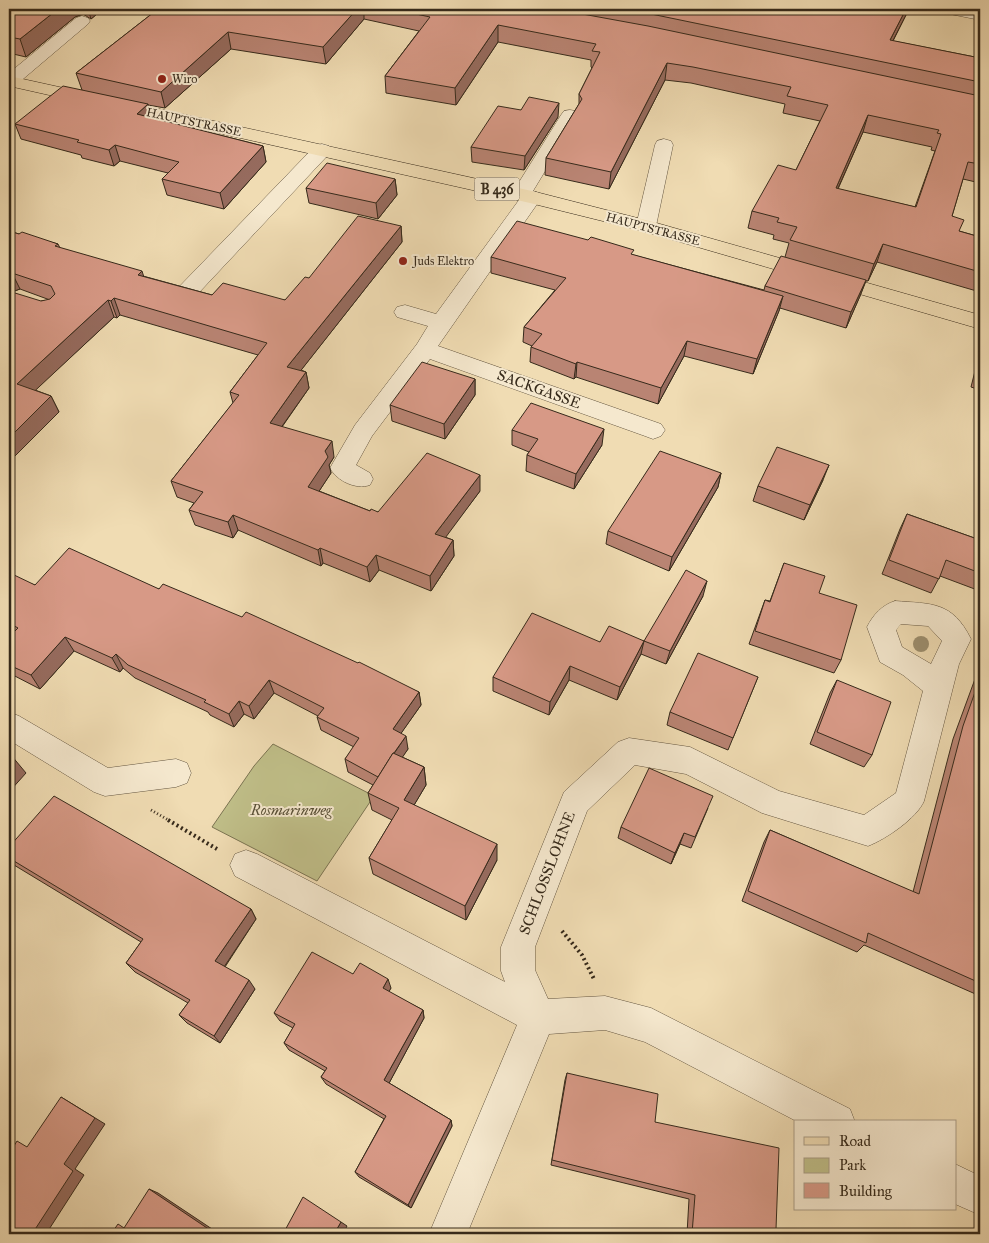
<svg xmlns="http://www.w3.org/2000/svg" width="989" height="1243" font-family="'IM FELL Great Primer',serif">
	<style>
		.green { fill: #c0bf89; stroke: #7b7452 }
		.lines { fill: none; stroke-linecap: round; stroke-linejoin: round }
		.minor-casing { stroke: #645641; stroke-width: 1 }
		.major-casing { stroke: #362a1b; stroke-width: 1 }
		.path-far1 { stroke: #362a1b; stroke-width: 3; stroke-dasharray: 1 2.5; stroke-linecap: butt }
		.path { stroke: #362a1b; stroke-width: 4; stroke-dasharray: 2 3; stroke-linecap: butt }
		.minor { fill: #f5e8ce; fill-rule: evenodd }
		.major { fill: #f0dcb3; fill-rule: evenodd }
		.tree { fill: #9c8e6e }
		.wall { fill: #b98473; stroke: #362a1b; fill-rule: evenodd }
		.shaded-wall { fill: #966b5e; stroke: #362a1b }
		.building { fill: #d79986; stroke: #362a1b; fill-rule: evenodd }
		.poi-dot { fill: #8f2418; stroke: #f5e8ce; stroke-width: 2 }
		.labels { text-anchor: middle; stroke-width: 4; stroke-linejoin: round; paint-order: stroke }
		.far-poi-label { font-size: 12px; fill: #362a1b; stroke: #f5e8ce; text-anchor: start }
		.far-street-label { font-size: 12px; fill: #362a1b; stroke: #f5e8ce }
		.shield { fill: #f5e8ce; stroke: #6f6351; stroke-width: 1 }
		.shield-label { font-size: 14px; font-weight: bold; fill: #362a1b }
		.street-label { font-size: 15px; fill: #362a1b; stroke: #f5e8ce }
		.park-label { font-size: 15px; font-style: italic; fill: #584f36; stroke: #f5e8ce }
	</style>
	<rect width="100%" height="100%" fill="#f0dcb3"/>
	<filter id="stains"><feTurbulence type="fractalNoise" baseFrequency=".004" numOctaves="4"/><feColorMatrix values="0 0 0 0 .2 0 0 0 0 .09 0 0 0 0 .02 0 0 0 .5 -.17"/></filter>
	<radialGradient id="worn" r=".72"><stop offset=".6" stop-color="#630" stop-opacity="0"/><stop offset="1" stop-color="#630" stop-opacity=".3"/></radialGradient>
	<!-- green -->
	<path class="green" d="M273,744l101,52 -57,85 -105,-54 42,-61z"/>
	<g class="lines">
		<defs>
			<g id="minor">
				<path d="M938,9l42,1v10l-40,-8z"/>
				<path d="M82,16l6,2 2,3 -2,3 -72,61 -7,1v-13l67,-55z"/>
				<path d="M570,110l6,1 3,4 -46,76 6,2 3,4 -104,149 223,78 4,6 -4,6 -8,3 -8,-3 -215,-77 -58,77 -16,29 14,8 3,6 -3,6c-14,5 -33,-4 -40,-17l25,-43 62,-81 11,-18 -31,-9 -3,-5 3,-5 8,-2 31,9 83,-114 -5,-1 -3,-4 50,-80 3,-4z"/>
				<path d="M664,139l7,2 2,4 -17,81 -3,4 -7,2 -7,-2 -3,-4 19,-81 2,-4z"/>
				<path d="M322,144l7,2 2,4 -2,4 -136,145 -8,2 -8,-2 -3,-5 3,-5 138,-143z"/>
				<path d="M895,601c37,3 57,0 76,38l-12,25 -35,137c-7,17 -38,38 -56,45l-106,-33 -76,-39 -51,-9 -48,46 -52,136v23l13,29 57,-3 46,12 199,101 5,13h-57l-153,-80 -40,-12 -56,4 -82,200h-38l88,-209 -282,-149 -5,-11 5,-11 11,-4 11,4 248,128 -4,-11v-24l63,-155 54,-50 11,-4 61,9 89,44 85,24 32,-22 27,-102 -20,-16 -23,-13 -13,-35c6,-12 15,-22 28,-26zM901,624l27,2 14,15 -11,23 -29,-17 -6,-17z"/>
				<path d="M9,712l10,4 89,52 68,-9 11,4 4,10 -4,10 -11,4 -71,9 -11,-4 -85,-52z"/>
				<path d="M955,1164l25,12v39l-25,-11z"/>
			</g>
			<path id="major" d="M9,76l523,115 121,31 327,93v14l-341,-99 -109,-27 -521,-117z"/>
		</defs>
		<!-- minor casing -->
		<use href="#minor" class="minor-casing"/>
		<!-- major casing -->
		<use href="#major" class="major-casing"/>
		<!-- path-far1 -->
		<path class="path-far1" d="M151,810l19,11"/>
		<!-- path -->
		<g class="path">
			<path d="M168,820l49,29"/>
			<path d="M562,931l20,24 12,24"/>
		</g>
		<!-- minor -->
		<use href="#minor" class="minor"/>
		<!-- major -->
		<use href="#major" class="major"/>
	</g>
	<!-- trees -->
	<circle class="tree" cx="921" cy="644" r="8"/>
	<!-- wall -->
	<g class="wall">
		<path d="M9,9h94l-12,10 -8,-5 -8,3 -49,40 -17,-4z"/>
		<path d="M158,9l155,5 5,-5h591l-16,32 87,17v125l-17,-4 -11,37 7,15 21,6v55l-103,-30 -9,19h-2l-6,15 -14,32 -66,-20 -27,66 -69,-18 -26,48 -82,-27 -2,2 -44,-17 1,-15 1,-1 -9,-4 1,-15 31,-37 -64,-17v-16l142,-2 131,35 1,-4 20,-29 4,-14 -16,-4 1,-4 -26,-7 4,-17 44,-41 24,-49 -37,-8 2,-9 -94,-21 -26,-3 -56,109 -64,-14 1,-17 33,-54v-10l13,-26 -1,-1v-7l-93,-18 -42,63 -70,-12 -1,-17 34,-45 -55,-12 -38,45 -95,-15 -66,59 -17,-3 4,13 111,28 3,16 -42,47 -57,-14 -5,-16 6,-6 -48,-12 -6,5 -32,-8 -1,-3 -60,-16 -6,-15 67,-34 -6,-17zM863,132l69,15 -1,3 4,1 -20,56 -77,-18z"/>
		<path d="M521,110l37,7 -34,53 -52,-8 -1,-15z"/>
		<path d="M395,179l2,16 -19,24 -69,-16 -3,-15z"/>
		<path d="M401,226l1,16 -101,128 5,2 3,16 -27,39 52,30 -5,8 2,8 -12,18 51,20 8,1 102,-21 -35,46 8,3 1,16 -23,35 -52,-21 -9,12 -47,-19 -2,3 -83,-36 -5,8 -38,-13 -6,-15 5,-7 -17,-6 -6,-16 62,-78 -3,-11 28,-37 -138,-40 -3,3 -3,-1 -79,73 16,6 8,16 -50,50 32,-161 9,-1 -30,-11 -11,4v-62l10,3 39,10 2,4 83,28 69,19 73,5 24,-22z"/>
		<path d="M980,355v35l-9,-3 7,-28z"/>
		<path d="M475,379v16l-30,44 -53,-18 -2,-16z"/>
		<path d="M512,430l90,15 -28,44 -48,-18 1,-16 2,-3 -17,-7z"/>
		<path d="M721,473l-3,14 -49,84 -63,-27 2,-13z"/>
		<path d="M823,480l-19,40 -51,-19 5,-15z"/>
		<path d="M907,514l73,26v51l-40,-15 -9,17 -49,-19 18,-45z"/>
		<path d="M784,563l35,30 22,67 -7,13 -85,-29 16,-44 5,1z"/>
		<path d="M9,577l26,8 124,4 260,103 2,13 -20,28 7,16 -6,8 22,10 2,18 -12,20 83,55 -31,60 -93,-46 -4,-16 23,-38 -20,-10 -4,-17 5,-8 -25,-13 -3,-13 9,-12 -33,-17 -4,-13 1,-1 -44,-23 -20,26 -10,-5 -10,13 -24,-12 -2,-3 -73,-34 -12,-10 -3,4 -46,-21 -34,38 -31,-16v-36l3,-3 -3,-1z"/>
		<path d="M703,596l-37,68 -25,-10 -24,46 -48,-20 -20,35 -56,-24v-14l107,-35 44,-1z"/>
		<path d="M980,672v324l-116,-51 -7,7 -115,-51 22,-59 6,-12 143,62 40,-153 22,-60z"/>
		<path d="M758,677l-30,73 -61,-25 3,-13z"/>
		<path d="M837,680l35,75 -8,12 -54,-23 20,-51z"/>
		<path d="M708,808l-17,40 -11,-4 -9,20 -53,-26 3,-11z"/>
		<path d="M9,847l242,62 5,10 -31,48 30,22 -35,54 -33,-20 -8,-8 9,-12 -53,-31 -9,-9 15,-21 -127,-77 -5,-5z"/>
		<path d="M353,974l38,14 -3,4 35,18 1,8 -35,65 62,37 1,6 -41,82 -52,-31 -4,-5 29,-53 -58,-35 -5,-7 4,-6 -36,-21 -5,-7 9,-15 -13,-7 -6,-8z"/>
		<path d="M567,1073l88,49 121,107 22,5h-111l2,-35 -138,-34 14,-85z"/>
	</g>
	<!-- shaded-wall -->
	<g class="shaded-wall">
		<path d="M58,9h23l2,5 -8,3 -49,40 -6,-18z"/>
		<path d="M88,9h15l-12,10z"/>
		<path d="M357,9h7v10l-38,45 -3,-17z"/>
		<path d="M906,9h3l-24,47 5,-16z"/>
		<path d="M498,25v17l-42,63 -1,-17z"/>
		<path d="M228,32l3,17 -66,59 -4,-16z"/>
		<path d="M667,63l-2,17 -56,109 2,-17z"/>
		<path d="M559,103l-1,14 -34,53 1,-14z"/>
		<path d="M148,104l4,16 -15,-6z"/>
		<path d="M868,115l-5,17 -33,74 6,-18z"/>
		<path d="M115,145l5,16 -6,5 -5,-16z"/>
		<path d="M263,146l3,16 -42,47 -4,-16z"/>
		<path d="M395,179l2,16 -19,24 -2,-16z"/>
		<path d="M401,226l1,16 -111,141 -4,-16z"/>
		<path d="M883,244l-6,18 -9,19 6,-17z"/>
		<path d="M142,271l5,16 -9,-12z"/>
		<path d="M12,273l8,16 -11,4v-19z"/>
		<path d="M866,280l-6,16 -14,32 5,-16z"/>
		<path d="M783,296l-4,15 -26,63 4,-15z"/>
		<path d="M114,298l6,17 -3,3 -6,-17z"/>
		<path d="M108,300l6,17 -89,83 -8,-16z"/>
		<path d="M687,341l-3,15 -26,48 3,-16z"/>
		<path d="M577,362l-1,15 -2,2 2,-15z"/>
		<path d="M306,372l3,16 -36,51 -3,-16z"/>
		<path d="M475,379v16l-30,44 -1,-15z"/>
		<path d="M51,396l8,16 -50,50v-24z"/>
		<path d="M604,429l-2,16 -28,44 2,-15z"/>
		<path d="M332,441l2,16 -5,8 2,8 -19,29 -4,-15 17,-36z"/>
		<path d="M829,465l-6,15 -19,40 6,-15z"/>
		<path d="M721,473l-3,14 -49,84 3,-14z"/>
		<path d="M480,475v16l-43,58 -2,-15z"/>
		<path d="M233,515l5,15 -5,8 -5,-16z"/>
		<path d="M453,540l1,16 -23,35 -1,-15z"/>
		<path d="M320,548l3,15 -2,3 -3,-16z"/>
		<path d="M376,555l3,15 -9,12 -3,-15z"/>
		<path d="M707,581l-4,15 -37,68 4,-13z"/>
		<path d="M65,637l9,14 -34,38 -9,-14z"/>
		<path d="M644,641l-3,13 -24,46 3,-13z"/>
		<path d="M116,654l7,14 -3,4 -8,-14z"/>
		<path d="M570,666l-1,14 -20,35 1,-13z"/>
		<path d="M269,680l5,13 -20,26 -5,-13z"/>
		<path d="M419,692l2,13 -26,37 -2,-13z"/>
		<path d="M239,701l5,13 -10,13 -5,-13z"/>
		<path d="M406,736l2,13 -27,40 -3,-12z"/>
		<path d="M11,755l15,18 -17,19v-34z"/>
		<path d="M424,767l2,18 -19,32 -3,-17z"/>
		<path d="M684,833l-4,11 -9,20 4,-11z"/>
		<path d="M497,844v16l-31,60 -1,-14z"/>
		<path d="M251,909l5,10 -34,51 -7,-9z"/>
		<path d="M388,979l3,9 -5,9 -3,-9z"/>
		<path d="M249,980l6,9 -35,54 -6,-7z"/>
		<path d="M423,1010l1,8 -37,69 -3,-7z"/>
		<path d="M61,1097l44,27 -30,45 9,6 -38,59h-14l32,-70z"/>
		<path d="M451,1120l1,6 -41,82 -3,-3z"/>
		<path d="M149,1189l9,4 57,38 -2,3h-10z"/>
		<path d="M341,1222l6,4 -4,8h-9z"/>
	</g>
	<!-- building -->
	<g class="building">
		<path d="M9,9h49l-38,30 -11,-2z"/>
		<path d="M158,9h119l36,5 5,-5h39l-34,38 -95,-15 -67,60 -85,-19z"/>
		<path d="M393,9h162l93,17 332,70v68l-12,-2 -16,54 12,4 -5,11 21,6v35l-97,-28 -9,20 -84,-24 7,-13 -20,-5 2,-4 -27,-7 26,-46 18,5 32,-65 -41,-9 4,-9 -98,-20 -26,-4 -56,109 -65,-14 36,-59 -3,-5 21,-42 -8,-1 4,-7 -98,-19 -43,63 -70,-12 45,-59zM868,115l71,15 -2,3 4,1 -25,73 -80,-19z"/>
		<path d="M627,9h279l-16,31 90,18v24z"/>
		<path d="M63,86l85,18 -11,10 126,32 -43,47 -58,-14 17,-17 -64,-17 -6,5 -32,-8 2,-2 -64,-16z"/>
		<path d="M529,97l30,6 -34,53 -54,-9 27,-41 23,4z"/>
		<path d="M327,163l68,16 -19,24 -70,-15z"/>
		<path d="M358,216l43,10 -114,141 19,5 -36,51 62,18 -7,10 3,6 -20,30 62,24 1,-2 7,3 49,-59 53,22 -45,59 18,6 -23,36 -54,-21 -9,12 -47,-19 -2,2 -85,-35 -5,7 -39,-12 14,-18 -32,-11 68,-86 -9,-3 37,-49 -153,-45 -3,3 -3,-1 -91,84 34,12 -42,42v-141l6,-4 26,8 9,-2 5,-5 -4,-8 -39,-13 -3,1v-43l10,3 3,-2 36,12 -3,2 87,25 -4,4 74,20 11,-12 62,17 20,-23 4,1z"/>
		<path d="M517,221l71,19 3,-3 43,13 -3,4 152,42 -26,63 -70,-18 -26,47 -84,-26 -1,2 -45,-17 11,-13 -18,-7 42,-49 -75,-21z"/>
		<path d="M781,256l85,24 -15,32 -86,-26z"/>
		<path d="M422,362l53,17 -31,45 -54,-19z"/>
		<path d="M531,403l73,26 -28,45 -49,-19 11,-16 -26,-9z"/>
		<path d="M777,447l52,18 -19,40 -52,-19z"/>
		<path d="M660,451l61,22 -49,84 -64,-26z"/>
		<path d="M907,514l73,26v33l-34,-13 -7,19 -50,-19z"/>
		<path d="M69,548l90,41 4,-5 79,33 4,-5 112,51 1,-1 60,30 -26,37 13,7 -12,17h-1l-15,24 -33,-18 14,-21 -42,-21 7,-9 -55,-28 -20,26 -10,-5 -10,13 -25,-12 2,-2 -78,-35 -12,-11 -4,4 -47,-21 -34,38 -22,-10v-28l9,-9 -9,-5v-46l3,-3 23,11z"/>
		<path d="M784,563l41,13 -6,17 38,12 -16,55 -86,-29 10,-31 5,2z"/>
		<path d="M686,570l21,11 -37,70 -26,-10z"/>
		<path d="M532,613l68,29 9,-16 35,15 -24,46 -50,-21 -20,36 -57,-25z"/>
		<path d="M698,653l60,24 -25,61 -63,-26z"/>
		<path d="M980,678v305l-112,-50 -2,10 -118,-52 22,-61 149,64 44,-168z"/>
		<path d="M837,680l54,22 -19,53 -55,-23z"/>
		<path d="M393,753l31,14 -20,33 93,44 -32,62 -96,-48 30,-50 -31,-15z"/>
		<path d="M649,768l64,28 -18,41 -11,-4 -9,20 -54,-26z"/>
		<path d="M54,796l197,113 -36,52 34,19 -35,56 -35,-21 11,-15 -64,-37 17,-24 -134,-81v-11z"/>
		<path d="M312,952l41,22 7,-11 28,16 -5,9 40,22 -39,70 67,40 -43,85 -53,-33 31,-56 -65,-39 6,-9 -43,-25 11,-19 -21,-11z"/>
		<path d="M567,1073l91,21 -3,28 124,26 -3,81 22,5h-106l3,-39 -143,-35z"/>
		<path d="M61,1097l34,21 -31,46 9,7 -41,63h-23v-80l8,-13 10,6z"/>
		<path d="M149,1189l58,39 -4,6h-92l7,-10 6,4z"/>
		<path d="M303,1197l38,25 -7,12h-51z"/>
	</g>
	<!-- markers -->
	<g class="poi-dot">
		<circle cx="162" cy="79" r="5"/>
		<circle cx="403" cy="261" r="5"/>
	</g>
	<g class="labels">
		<!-- far-poi labels -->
		<g class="far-poi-label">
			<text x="172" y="83">Wiro</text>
			<text x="413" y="265">Juds Elektro</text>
		</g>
		<!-- far-street labels -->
		<g class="far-street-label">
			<text transform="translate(194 122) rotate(12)" y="4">HAUPTSTRASSE</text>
			<text transform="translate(653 229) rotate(15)" y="4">HAUPTSTRASSE</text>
		</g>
		<!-- shield labels -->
		<rect class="shield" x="474.5" y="177.5" width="45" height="23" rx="4"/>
		<g class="shield-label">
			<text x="497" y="194">B 436</text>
		</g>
		<!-- street labels -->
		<g class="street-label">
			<text transform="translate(539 389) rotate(20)" y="5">SACKGASSE</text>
			<text transform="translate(547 873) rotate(-69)" y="5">SCHLOSSLOHNE</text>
		</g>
		<!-- park labels -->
		<g class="park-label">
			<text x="291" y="815">Rosmarinweg</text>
		</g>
	</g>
	<!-- margin -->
	<rect width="989" height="1243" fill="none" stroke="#f0dcb3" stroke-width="30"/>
	<rect x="10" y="10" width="969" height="1223" fill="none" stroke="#362a1b" stroke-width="2.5"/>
	<rect x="15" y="15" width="959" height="1213" fill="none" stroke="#362a1b"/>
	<!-- legend -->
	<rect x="794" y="1120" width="162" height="90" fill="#f5e8ce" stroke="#a99c86"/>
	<rect x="804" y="1137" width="25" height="8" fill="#f0dcb3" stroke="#a99c86"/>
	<text x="839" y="1146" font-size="15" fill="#362a1b">Road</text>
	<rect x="804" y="1158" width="25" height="15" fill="#c0bf89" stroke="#a99c86"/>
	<text x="839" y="1170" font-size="15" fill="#362a1b">Park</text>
	<rect x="804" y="1183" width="25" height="15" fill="#d79986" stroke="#a99c86"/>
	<text x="839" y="1196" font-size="15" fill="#362a1b">Building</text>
	<rect width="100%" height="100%" filter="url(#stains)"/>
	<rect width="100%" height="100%" fill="url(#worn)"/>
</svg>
